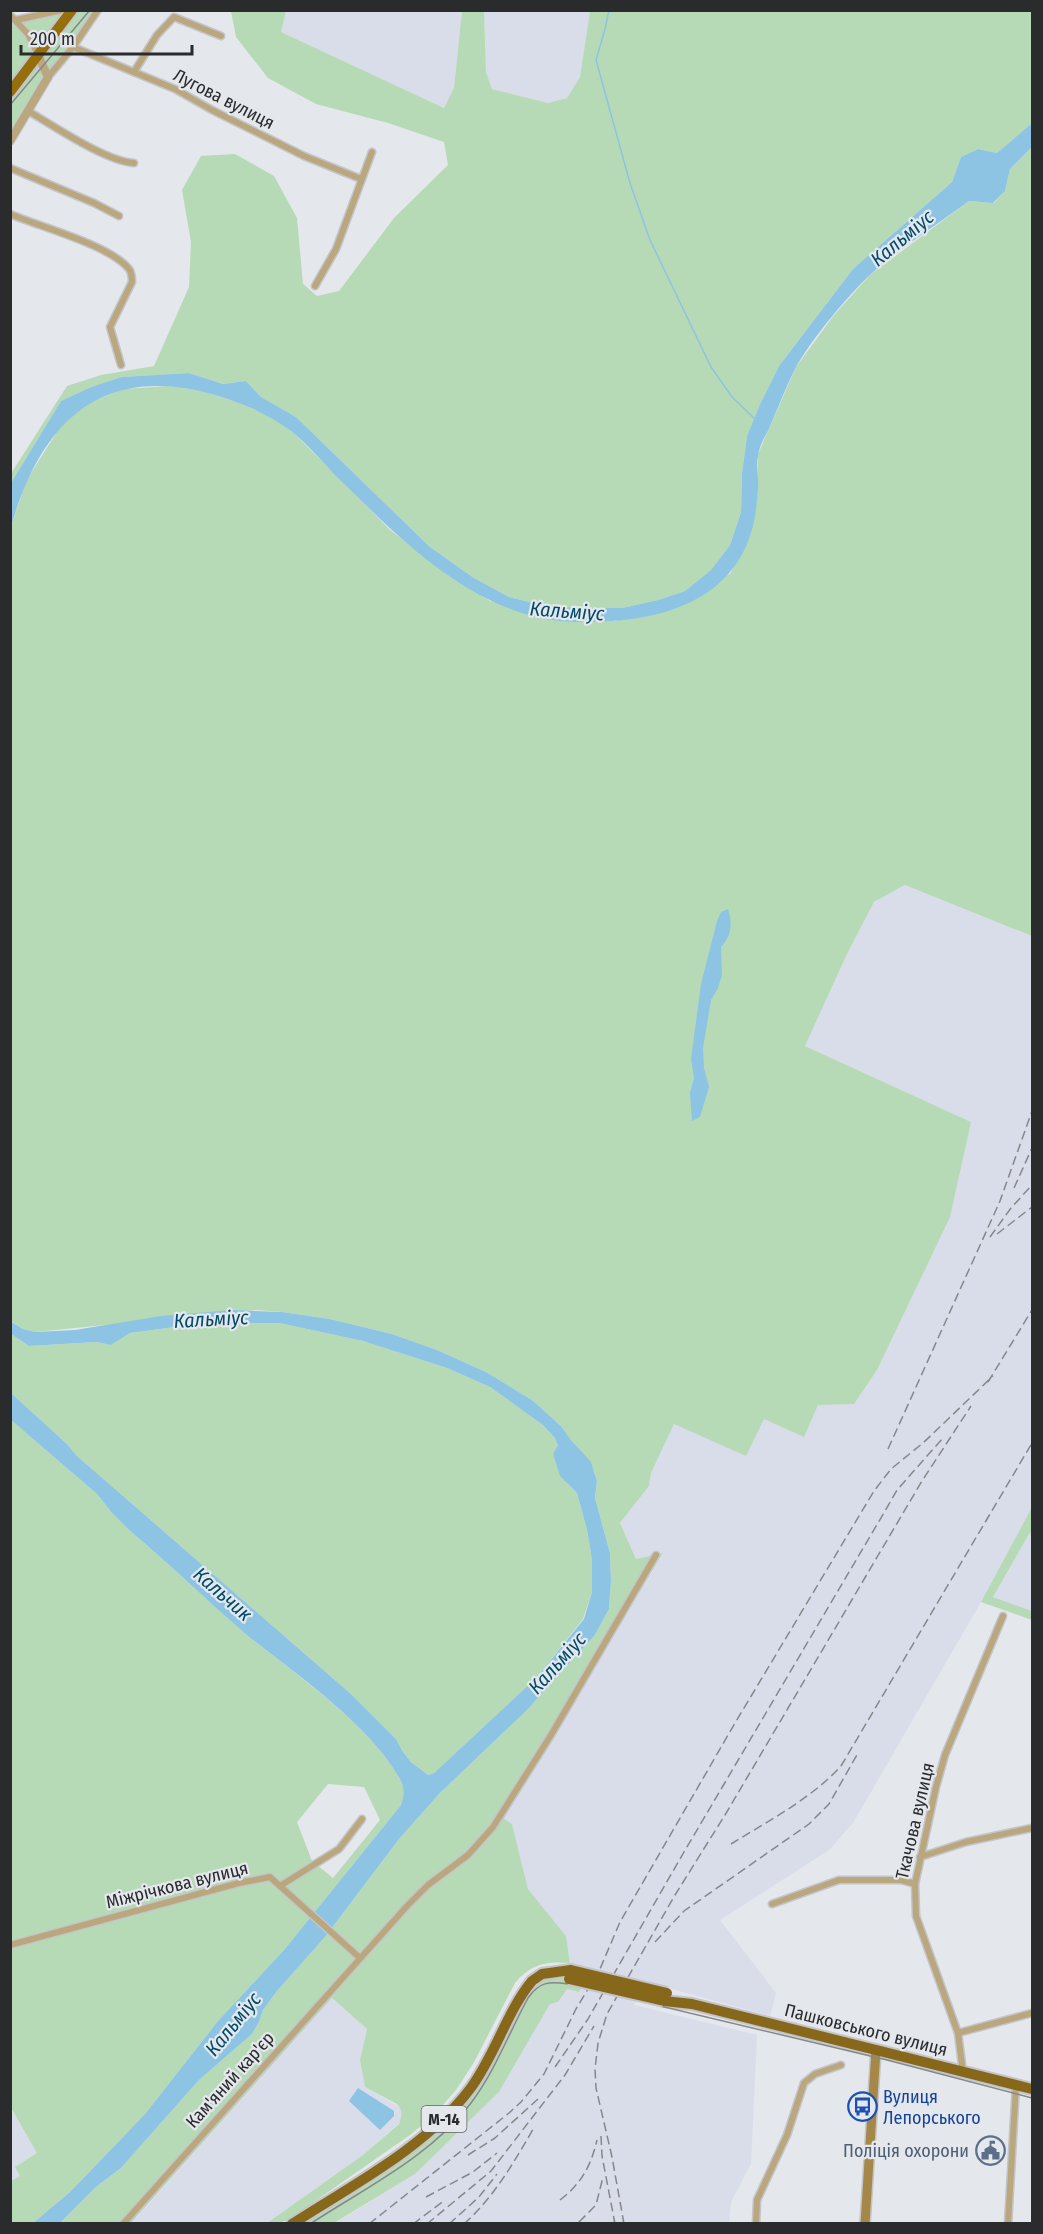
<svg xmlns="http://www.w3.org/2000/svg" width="1043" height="2234" font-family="'Fira Sans Condensed',sans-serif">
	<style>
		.built { fill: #d8dde9 }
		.green { fill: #b7dab6; fill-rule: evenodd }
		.water { fill: #8dc4e4 }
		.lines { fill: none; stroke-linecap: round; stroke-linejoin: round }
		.stream { stroke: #8dc4e4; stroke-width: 1.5 }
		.minor-casing { stroke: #c3c5ca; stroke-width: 9 }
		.tertiary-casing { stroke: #c3c5ca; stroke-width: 10 }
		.secondary-casing { stroke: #c3c5ca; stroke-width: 12 }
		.primary-casing { stroke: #c3c5ca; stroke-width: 14 }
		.trunk-casing { stroke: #c3c5ca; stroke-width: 14 }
		.minor { stroke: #bba77e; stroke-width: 6 }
		.tertiary { stroke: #bba77e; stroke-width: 8 }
		.secondary { stroke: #a58747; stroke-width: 9 }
		.primary { stroke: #956f0b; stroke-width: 10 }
		.trunk { stroke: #87681a; stroke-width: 10 }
		.tram { stroke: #85878b; stroke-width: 1.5 }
		.rail { stroke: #85878b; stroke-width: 1.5; stroke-dasharray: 9 4.5; stroke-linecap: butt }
		.trunk-bridge-casing { stroke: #c3c5ca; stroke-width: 14; stroke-linecap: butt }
		.trunk-bridge { stroke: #87681a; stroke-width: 10 }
		.labels { text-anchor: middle; stroke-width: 4.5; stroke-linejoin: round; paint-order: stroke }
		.shield { fill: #e4e7ec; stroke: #626366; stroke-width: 1.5 }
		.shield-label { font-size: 16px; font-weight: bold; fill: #2a2b2d }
		.street-label { font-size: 18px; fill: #2a2b2d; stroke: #e4e7ec }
		.transit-label { font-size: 18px; fill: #164399; stroke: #e4e7ec; text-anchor: start }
		.service-label { font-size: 18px; fill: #4e5e75; stroke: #e4e7ec; text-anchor: end }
		.water-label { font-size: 20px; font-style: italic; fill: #004b69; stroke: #e4e7ec }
	</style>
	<rect width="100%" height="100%" fill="#e4e7ec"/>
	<!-- built -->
	<g class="built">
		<path d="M286,11h176l-8,78 -10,19 -163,-76z"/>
		<path d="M484,11h106l-10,66 -13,21 -19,5 -56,-14 -6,-17z"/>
		<path d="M906,885l126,51v571l-51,95 -128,221 -24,27 -109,70 56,73 -6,23 -124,-34 -12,23 123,30 -6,129 -20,38 -2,21 -395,1 81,-50 84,-82 51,-88 8,-2 9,-13 12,3 10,-23 -19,-6 -4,-27 -38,-47 -16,-65 -9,-6 160,-264 -27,5 -16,-36 29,-37 2,-13 23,-50 90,-4 54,-14 153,-283 -166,-76 42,-92 27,-52z"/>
		<path d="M1032,1532v79l-39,-14 36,-63z"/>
		<path d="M332,1998l35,31 -7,31 5,27 36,21 1,9 -3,6 -36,32 -96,68 -136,1z"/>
		<path d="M10,2108l28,45 -22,14 4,9 -9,5z"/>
	</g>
	<!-- green -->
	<g class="green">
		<path d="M59,11h9l-30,39 -19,-33z"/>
		<path d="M74,11h24l-44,61 -43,69v-49z"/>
		<path d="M231,11h55l-5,21 163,76 10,-20 8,-77h22l2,61 6,17 56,14 19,-5 13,-21 10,-66h442v112l-35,30 -19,-4 -17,8 -9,25 -99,87 -74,97 -19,38 -13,32 -5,37 -1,39 -11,33 -19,25 -26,21 -27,9 -36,8h-42l-38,-3 -33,-8 -35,-19 -44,-31 -134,-130 -35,-20 -15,-16 -23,3 -34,-11 -66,4 -32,10 -30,14 -50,82 -1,-8 57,-89 34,-11 53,-9 35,-79 2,-45 -9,-52 19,-34 34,-2 39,22 23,42 6,66 14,12 22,-5 55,-73 54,-53 -4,-23 -56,-19 -72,-19 -48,-26 -32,-41z"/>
		<path d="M11,13l15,23 9,18 -24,32z"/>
		<path d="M1032,147v789l-127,-51 -31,17 -27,52 -42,92 166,76 -21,95 -73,153 -23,34 -36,1 -14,32 -40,-18 -18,37 -72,-32 -23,49 -2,13 -29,37 16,36 27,-6 -160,265 9,6 16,65 38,47 4,27c-24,-2 -39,1 -55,20l-42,81 -17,26 -21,24 -25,21 -122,85 -10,3h-11l96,-68 36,-31c3,-8 4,-14 -2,-20l-32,-17 -5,-27 7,-31 -35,-31 -201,225h-71l36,-36 25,-19 78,-88 53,-46 7,-12 4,-12 14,-19 48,-54 74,-98 41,-46 87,-83 68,-75 14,-26 2,-28 -1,-28 -15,-55 2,-17 -6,-18 -20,-23 -10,-14 -29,-26 -46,-28 -49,-22 -45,-16 -62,-15 -48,-7 -26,-2 -221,22 -12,-3 -12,-8v-794l15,-46 36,-57 24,-20 37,-15 46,-3 33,5 35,11 36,16 21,15 95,96 60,47 41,25 126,20 114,-47 20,-38 8,-44v-38l38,-87 38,-52 36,-40 99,-74 25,2 11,-12 5,-22z"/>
		<path d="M205,1323h74l84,18 84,27 43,19 53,38 11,12 4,8 -5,9 14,29 10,10 10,37 5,30v32l-9,27 -46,58 -103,96 -6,2 -17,-13 -8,-10 -7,-13 -45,-45 -274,-238 -10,-12 -56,-51v-59l18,12 67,-4 15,3 19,-12z"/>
		<path d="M11,1420l86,74 15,19 17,17c41,34 79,72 119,106 49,40 121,88 152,143 5,10 4,16 1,26l-117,145 -66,71 -73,93 -75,78 -37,31h-22v-42l9,-5 -5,-9 22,-14 -26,-45zM328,1784l36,3 16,33 -47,58 -21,-17 -15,-39z"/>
		<path d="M1032,1507v25l-3,2 -36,63 39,14v9l-51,-18z"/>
		<path d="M552,1975l31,8 -4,9 -12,-3 -9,13 -8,2 -51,88 -84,82 -81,49 -33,1 143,-101 89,-140z"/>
	</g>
	<!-- water -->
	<g class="water">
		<path d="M1032,123v24l-22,22 -5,22 -12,12 -24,-2c-33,24 -68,47 -98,73 -23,21 -61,67 -76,95 -10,20 -18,41 -27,62 -4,7 -9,16 -10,25 -2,10 1,22 0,33 -1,15 -3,33 -8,47 -25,74 -106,87 -174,86 -97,-2 -173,-80 -237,-143 -16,-16 -31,-35 -48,-48 -21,-16 -47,-27 -73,-35 -115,-35 -177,25 -207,131v-44l50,-82 30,-14 31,-10 67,-4 34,11 23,-3 15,16 35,20 134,130 44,31 35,19 33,8 38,3h42l36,-8 27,-9 26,-21 19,-25 11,-33 1,-39 5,-37 13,-32 19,-38 74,-97 99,-87 9,-25 17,-8 19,4z"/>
		<path d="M728,909c5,14 3,28 -7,38l1,28 -4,13 -7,12 -8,48 1,20 5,19 -9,30 -8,4 -2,-28 4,-15 -3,-19 10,-75 16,-63 4,-9z"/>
		<path d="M232,1310l50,2 48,7 62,15 45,16 49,22 46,28 29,26 10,14 20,22 6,19 -2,17 15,55 1,28 -2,28 -14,26 -68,75 -87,83 -41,46 -74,98 -48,54 -14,19 -4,12 -7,12 -53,46 -78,88 -25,19 -36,36h-27l37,-31 75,-78 73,-93 66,-71 117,-145c3,-10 4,-16 -1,-26 -31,-55 -103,-104 -152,-143 -40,-34 -78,-72 -119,-106l-17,-17 -15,-19 -86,-74v-27l56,51 10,12 274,238 45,45 7,13 8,10 17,13 6,-2 103,-96 47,-58 8,-27v-32l-5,-30 -10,-37 -17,-17 -7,-22 5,-9 -4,-8 -11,-12 -53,-38 -43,-19 -84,-27 -84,-18h-74l-75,10 -19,12 -15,-3 -67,4 -18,-12 -1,-13 13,8 12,3 40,-2 86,-14z"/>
		<path d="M358,2088l36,23v5l-14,14 -31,-29z"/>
	</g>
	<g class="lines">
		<!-- stream -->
		<path class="stream" d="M609,10l-4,19 -9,31 34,123 20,57 61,127 21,30 23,22"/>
		<defs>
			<g id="minor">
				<path d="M10,15l18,19 10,21"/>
				<path d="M16,20l46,-10"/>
				<path d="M73,47l102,42 37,21 92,46 57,23"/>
				<path d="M134,72l23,-37 17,-18 47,19"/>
				<path d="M48,77l25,-30 25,-37"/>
				<path d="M28,111c26,15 77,50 106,52"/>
				<path d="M10,168l84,35 25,13"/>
				<path d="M10,214c30,13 100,31 119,55 3,4 3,8 3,13l-22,45 11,38"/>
				<path d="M315,286l21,-37 36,-97"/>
				<path d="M920,1857l46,-15 66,-14"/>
				<path d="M280,1886l59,-37 23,-30"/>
				<path d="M772,1904l67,-24h62l14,4"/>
				<path d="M10,1945l229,-62 31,-6 90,81"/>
				<path d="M958,2033l74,-20"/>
				<path d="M963,2072l-5,-39 -42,-117 -1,-32 21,-97 9,-32 58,-139"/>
				<path d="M123,2224l284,-318 21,-21 40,-30 25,-28 58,-92 105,-180"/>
				<path d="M756,2224l1,-24 30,-65 17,-52 11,-9 26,-9"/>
				<path d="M1008,2224l8,-139"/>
			</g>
			<path id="tertiary" d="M10,141l38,-64 -10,-22"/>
			<path id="secondary" d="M865,2224l11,-174"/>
			<path id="primary" d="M10,92l62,-82"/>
			<g id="trunk">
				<path d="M664,2001l28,3 340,85"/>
				<path d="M292,2224c62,-40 133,-76 178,-135 25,-33 37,-78 62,-108l10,-7 29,-4"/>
			</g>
		</defs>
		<!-- minor casing -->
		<use href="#minor" class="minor-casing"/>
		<!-- tertiary casing -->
		<use href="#tertiary" class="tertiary-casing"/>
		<!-- secondary casing -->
		<use href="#secondary" class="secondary-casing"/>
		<!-- primary casing -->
		<use href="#primary" class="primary-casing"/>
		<!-- trunk casing -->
		<use href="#trunk" class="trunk-casing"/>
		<!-- minor -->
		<use href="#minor" class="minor"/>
		<!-- tertiary -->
		<use href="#tertiary" class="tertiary"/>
		<!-- secondary -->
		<use href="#secondary" class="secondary"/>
		<!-- primary -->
		<use href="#primary" class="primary"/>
		<!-- trunk -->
		<use href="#trunk" class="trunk"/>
		<!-- tram -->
		<g class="tram">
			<path d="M10,105l80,-95"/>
			<path d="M310,2224c55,-36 121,-68 161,-121 24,-32 38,-70 57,-105 11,-16 21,-17 40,-14l319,76 145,38"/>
		</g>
		<!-- rail -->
		<g class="rail">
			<path d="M1014,1188l18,-40"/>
			<path d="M997,1234l35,-27"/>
			<path d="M990,1237l21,-29 21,-23"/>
			<path d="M988,1382l44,-72"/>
			<path d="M888,1449l112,-248 32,-90"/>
			<path d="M731,1844c37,-23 80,-45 110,-78l191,-323"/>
			<path d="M655,1942l29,-31 125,-87 20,-20 29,-51"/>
			<path d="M555,2067l33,-48 96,-167 201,-341 12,-21 46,-52"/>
			<path d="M601,2136l1,20 13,68"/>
			<path d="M468,2155l27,-17 43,-39"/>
			<path d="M426,2197l47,-25 24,-19"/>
			<path d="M560,2200c21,-16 31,-34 37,-60"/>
			<path d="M579,2222l17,-17 7,-28"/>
			<path d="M369,2224l140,-111 12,-11 23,-28 32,-65 24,-40 20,-47 115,-199 139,-232 17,-22 32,-26 70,-67"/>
			<path d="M413,2224l32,-24"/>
			<path d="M427,2224l64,-53 74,-96 29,-49"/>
			<path d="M449,2224l30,-27 18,-23"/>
			<path d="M464,2224c31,-28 50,-62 71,-98"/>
			<path d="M624,2224l-12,-67 -16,-69 -1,-19 3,-26 9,-29 68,-119 50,-80 197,-334 49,-75"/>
		</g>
		<defs>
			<g id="trunk-bridge">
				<path d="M571,1970l96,23"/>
				<path d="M569,1979l95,22"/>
			</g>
		</defs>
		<!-- trunk-bridge casing -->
		<use href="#trunk-bridge" class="trunk-bridge-casing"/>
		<!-- trunk-bridge -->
		<use href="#trunk-bridge" class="trunk-bridge"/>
	</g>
	<!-- icons -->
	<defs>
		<symbol id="bus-ring" viewBox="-11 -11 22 22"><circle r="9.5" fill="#e4e7ec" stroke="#1a4fb4" stroke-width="1.5"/><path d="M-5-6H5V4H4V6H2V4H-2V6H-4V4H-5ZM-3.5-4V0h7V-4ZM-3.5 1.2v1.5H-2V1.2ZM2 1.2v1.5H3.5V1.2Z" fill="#1a4fb4"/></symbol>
		<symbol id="civic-ring" viewBox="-11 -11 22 22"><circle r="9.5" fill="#e4e7ec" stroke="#5c6f8a" stroke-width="1.5"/><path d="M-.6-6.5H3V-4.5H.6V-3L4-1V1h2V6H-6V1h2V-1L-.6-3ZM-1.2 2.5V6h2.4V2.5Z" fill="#5c6f8a"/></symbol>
	</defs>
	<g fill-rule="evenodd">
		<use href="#bus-ring" x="846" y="2090" width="33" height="33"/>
		<use href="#civic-ring" x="974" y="2134" width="33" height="33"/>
	</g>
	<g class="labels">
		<!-- shield labels -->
		<rect class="shield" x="421.5" y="2106" width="45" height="26" rx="4.5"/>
		<g class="shield-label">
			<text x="444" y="2125">М-14</text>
		</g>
		<!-- street labels -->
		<g class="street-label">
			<text transform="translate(224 99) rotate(27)" y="6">Лугова вулиця</text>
			<text transform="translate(915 1821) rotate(-77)" y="6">Ткачова вулиця</text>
			<text transform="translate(177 1885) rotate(-14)" y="6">Міжрічкова вулиця</text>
			<text transform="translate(866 2030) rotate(14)" y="6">Пашковського вулиця</text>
			<text transform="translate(230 2080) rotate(-48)" y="6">Кам'яний кар'єр</text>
		</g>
		<!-- transit labels -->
		<g class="transit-label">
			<text x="883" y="2103">Вулиця<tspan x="883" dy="21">Лепорського</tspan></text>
		</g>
		<!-- service labels -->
		<g class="service-label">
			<text x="969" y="2157">Поліція охорони</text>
		</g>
		<!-- water labels -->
		<g class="water-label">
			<text transform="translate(902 238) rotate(-40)" y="7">Кальміус</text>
			<text transform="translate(567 611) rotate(4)" y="7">Кальміус</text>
			<text transform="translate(211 1319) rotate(-3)" y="7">Кальміус</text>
			<text transform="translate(223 1594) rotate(41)" y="7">Кальчик</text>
			<text transform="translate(557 1663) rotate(-48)" y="7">Кальміус</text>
			<text transform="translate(233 2024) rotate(-51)" y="7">Кальміус</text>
		</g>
	</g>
	<!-- border -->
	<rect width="1043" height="2234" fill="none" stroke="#2a2b2d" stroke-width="24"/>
	<!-- scale -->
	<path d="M21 45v9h171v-9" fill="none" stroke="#2a2b2d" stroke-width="3"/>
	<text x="30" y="45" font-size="18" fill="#2a2b2d" stroke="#e4e7ec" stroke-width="4.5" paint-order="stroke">200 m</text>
</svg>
